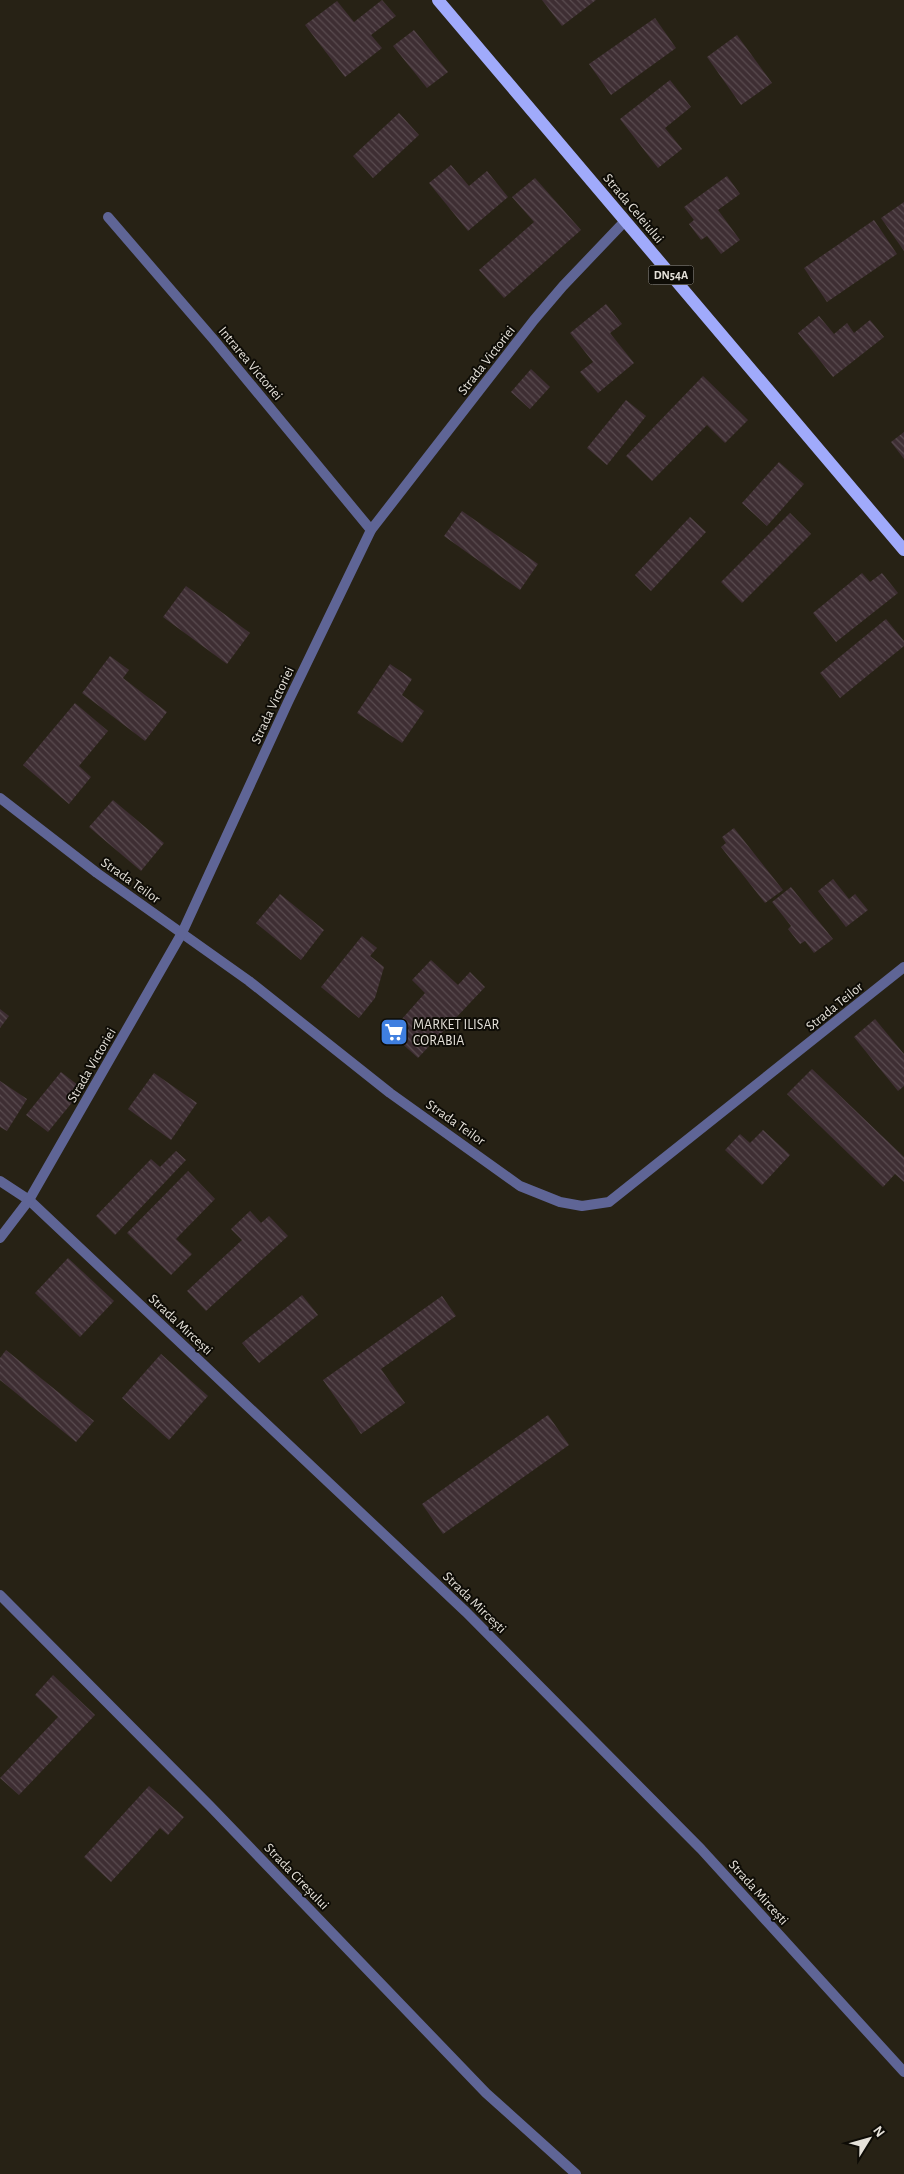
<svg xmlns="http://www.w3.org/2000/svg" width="904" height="2174" font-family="'Alegreya Sans',sans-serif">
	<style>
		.building { fill: url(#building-back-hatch) }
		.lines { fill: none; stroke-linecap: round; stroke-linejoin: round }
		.minor { stroke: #5f6596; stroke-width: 10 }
		.primary { stroke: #a0aafb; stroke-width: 12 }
		.labels { text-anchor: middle; stroke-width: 4; stroke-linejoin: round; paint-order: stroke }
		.shield { fill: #0e0c06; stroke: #a4a19a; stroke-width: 1 }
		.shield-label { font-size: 12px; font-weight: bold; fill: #e5e1d9 }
		.street-label { font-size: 14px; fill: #e5e1d9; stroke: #0e0c06 }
		.poi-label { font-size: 14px; fill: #e5e1d9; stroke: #0e0c06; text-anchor: start }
	</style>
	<defs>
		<pattern id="building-back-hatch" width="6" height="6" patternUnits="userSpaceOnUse" patternTransform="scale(1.25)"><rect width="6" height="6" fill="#3e2e33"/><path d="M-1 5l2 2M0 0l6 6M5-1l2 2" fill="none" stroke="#5a4c50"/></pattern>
	</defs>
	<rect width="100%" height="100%" fill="#272215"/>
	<!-- building -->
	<g class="building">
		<path d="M382,0l14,16 -25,19 11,13 -37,29 -40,-52 32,-24 17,21z"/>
		<path d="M542,0h54l-34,26z"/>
		<path d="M655,18l21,30 -65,47 -22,-31z"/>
		<path d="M414,30l34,42 -21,16 -34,-42z"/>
		<path d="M737,35l35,48 -31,22 -34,-48z"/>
		<path d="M670,80l21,27 -26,21 17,21 -24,19 -38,-49z"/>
		<path d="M399,113l20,22 -46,43 -20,-22z"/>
		<path d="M451,165l18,21 18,-15 21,26 -40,34 -39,-48z"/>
		<path d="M727,176l13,18 -22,16 22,30 -19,14 -14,-18 -6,4 -12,-16 5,-4 -10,-13z"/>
		<path d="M535,178l46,52 -77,68 -25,-28 55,-48 -22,-25z"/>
		<path d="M904,202v49l-23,-33z"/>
		<path d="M874,220l23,34 -70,48 -23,-34z"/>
		<path d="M606,304l16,20 -12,9 24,30 -36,30 -18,-21 13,-10 -23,-29z"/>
		<path d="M819,316l15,18 13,-11 7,10 16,-13 14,17 -51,40 -35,-44z"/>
		<path d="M531,369l19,18 -20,22 -19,-17z"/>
		<path d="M703,376l45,44 -23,23 -18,-18 -55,56 -26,-25z"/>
		<path d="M626,400l20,16 -39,49 -20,-17z"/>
		<path d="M904,432v27l-13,-17z"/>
		<path d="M779,462l25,22 -37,42 -25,-23z"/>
		<path d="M462,511l76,53 -18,26 -76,-54z"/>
		<path d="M790,513l21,21 -69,69 -21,-21z"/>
		<path d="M690,517l16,15 -55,59 -16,-16z"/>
		<path d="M862,573l8,9 12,-9 16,20 -62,49 -23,-29z"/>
		<path d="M186,586l64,47 -23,31 -64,-47z"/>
		<path d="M886,619l18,22v5l-64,52 -20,-25z"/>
		<path d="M110,656l19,14 -6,8 44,34 -22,29 -63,-48z"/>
		<path d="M390,664l22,15 -10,16 22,16 -22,32 -45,-30z"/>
		<path d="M75,703l33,28 -29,35 12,11 -22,27 -46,-39z"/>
		<path d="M113,800l51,43 -23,28 -52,-44z"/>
		<path d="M734,828l49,62 -18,13 -44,-56 5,-4 -4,-6z"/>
		<path d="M833,879l16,20 6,-5 13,16 -22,17 -28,-36z"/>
		<path d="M791,887l42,52 -19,14 -9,-12 -5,3 -12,-15 3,-3 -19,-24z"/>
		<path d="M280,894l44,36 -23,30 -45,-37z"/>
		<path d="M362,936l15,12 -7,8 14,11 -9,31 -16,20 -38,-31z"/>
		<path d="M431,960l27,25 12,-13 15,15 -67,71 -20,-18 11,-12 -8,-8 24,-27 -13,-13z"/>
		<path d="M0,1009l9,7 -9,12z"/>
		<path d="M875,1019l29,35v32l-6,5 -44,-54z"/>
		<path d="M812,1069l92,88v25l-9,-8 -12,13 -96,-93z"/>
		<path d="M61,1072l22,17 -35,43 -22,-17z"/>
		<path d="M154,1073l43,30 -26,37 -43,-31z"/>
		<path d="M0,1081l27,18 -20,32 -7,-4z"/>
		<path d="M763,1130l27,25 -28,30 -37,-35 15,-16 10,9z"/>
		<path d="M176,1151l10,9 -71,75 -19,-19 55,-57 9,8z"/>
		<path d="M188,1171l27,28 -39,40 16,15 -21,21 -44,-42z"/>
		<path d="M250,1211l11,12 8,-7 19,20 -82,75 -19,-20 55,-51 -11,-11z"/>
		<path d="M68,1258l46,43 -34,36 -45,-44z"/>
		<path d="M302,1295l16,20 -59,48 -17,-20z"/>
		<path d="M442,1296l14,20 -75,53 24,34 -44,31 -38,-54z"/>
		<path d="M6,1350l88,71 -18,21 -76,-62v-22z"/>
		<path d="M161,1354l47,42 -39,44 -47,-42z"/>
		<path d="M548,1415l21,30 -126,89 -21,-30z"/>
		<path d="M53,1675l42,40 -76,80 -19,-17 58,-61 -23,-22z"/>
		<path d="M149,1786l35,31 -16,18 -8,-7 -49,54 -27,-25z"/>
	</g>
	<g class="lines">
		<!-- minor -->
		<g class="minor">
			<path d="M108,217l106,123 157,190"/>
			<path d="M0,798l97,75 152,108 141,112 130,93 40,16 22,4 27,-4 295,-235"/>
			<path d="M0,1181l29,19 437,412 235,237 203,223"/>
			<path d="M0,1238l29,-38 153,-267 106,-231 83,-172 163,-210 29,-34 62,-65"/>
			<path d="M0,1595l210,211 276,287 90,81"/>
		</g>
		<!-- primary -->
		<path class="primary" d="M438,0l466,550"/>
	</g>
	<!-- icons -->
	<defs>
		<symbol id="supermarket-square" viewBox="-11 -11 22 22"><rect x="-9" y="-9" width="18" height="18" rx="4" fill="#3f7fe0" stroke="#0e0c06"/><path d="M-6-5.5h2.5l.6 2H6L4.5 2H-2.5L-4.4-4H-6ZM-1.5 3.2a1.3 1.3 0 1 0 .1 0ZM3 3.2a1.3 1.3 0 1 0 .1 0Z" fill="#fff"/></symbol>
	</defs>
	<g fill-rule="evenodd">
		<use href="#supermarket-square" x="378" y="1016" width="32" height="32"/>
	</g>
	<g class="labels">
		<!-- shield labels -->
		<rect class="shield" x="648.5" y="265.5" width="45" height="19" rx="4"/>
		<g class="shield-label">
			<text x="671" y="279">DN54A</text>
		</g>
		<!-- street labels -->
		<g class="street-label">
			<text transform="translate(634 208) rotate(50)" y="5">Strada Celeiului</text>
			<text transform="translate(486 360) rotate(-52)" y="5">Strada Victoriei</text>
			<text transform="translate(251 363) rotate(50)" y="5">Intrarea Victoriei</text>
			<text transform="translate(272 705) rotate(-65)" y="5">Strada Victoriei</text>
			<text transform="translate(131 880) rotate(35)" y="5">Strada Teilor</text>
			<text transform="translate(834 1006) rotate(-39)" y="5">Strada Teilor</text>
			<text transform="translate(91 1065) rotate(-60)" y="5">Strada Victoriei</text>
			<text transform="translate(456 1122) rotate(35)" y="5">Strada Teilor</text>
			<text transform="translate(181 1324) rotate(43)" y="5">Strada Mircești</text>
			<text transform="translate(475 1602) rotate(44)" y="5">Strada Mircești</text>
			<text transform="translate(297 1876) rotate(46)" y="5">Strada Cireșului</text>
			<text transform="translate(759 1892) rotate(48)" y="5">Strada Mircești</text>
		</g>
		<!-- poi labels -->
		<g class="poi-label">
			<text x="413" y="1029">MARKET ILISAR<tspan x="413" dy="16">CORABIA</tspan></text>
		</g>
	</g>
	<!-- north arrow -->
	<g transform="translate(869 2139) rotate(53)" stroke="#0e0c06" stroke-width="4" paint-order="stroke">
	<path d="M0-4L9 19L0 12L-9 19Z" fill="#e5e1d9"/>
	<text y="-8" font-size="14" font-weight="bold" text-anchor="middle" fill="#e5e1d9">N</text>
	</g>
</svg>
